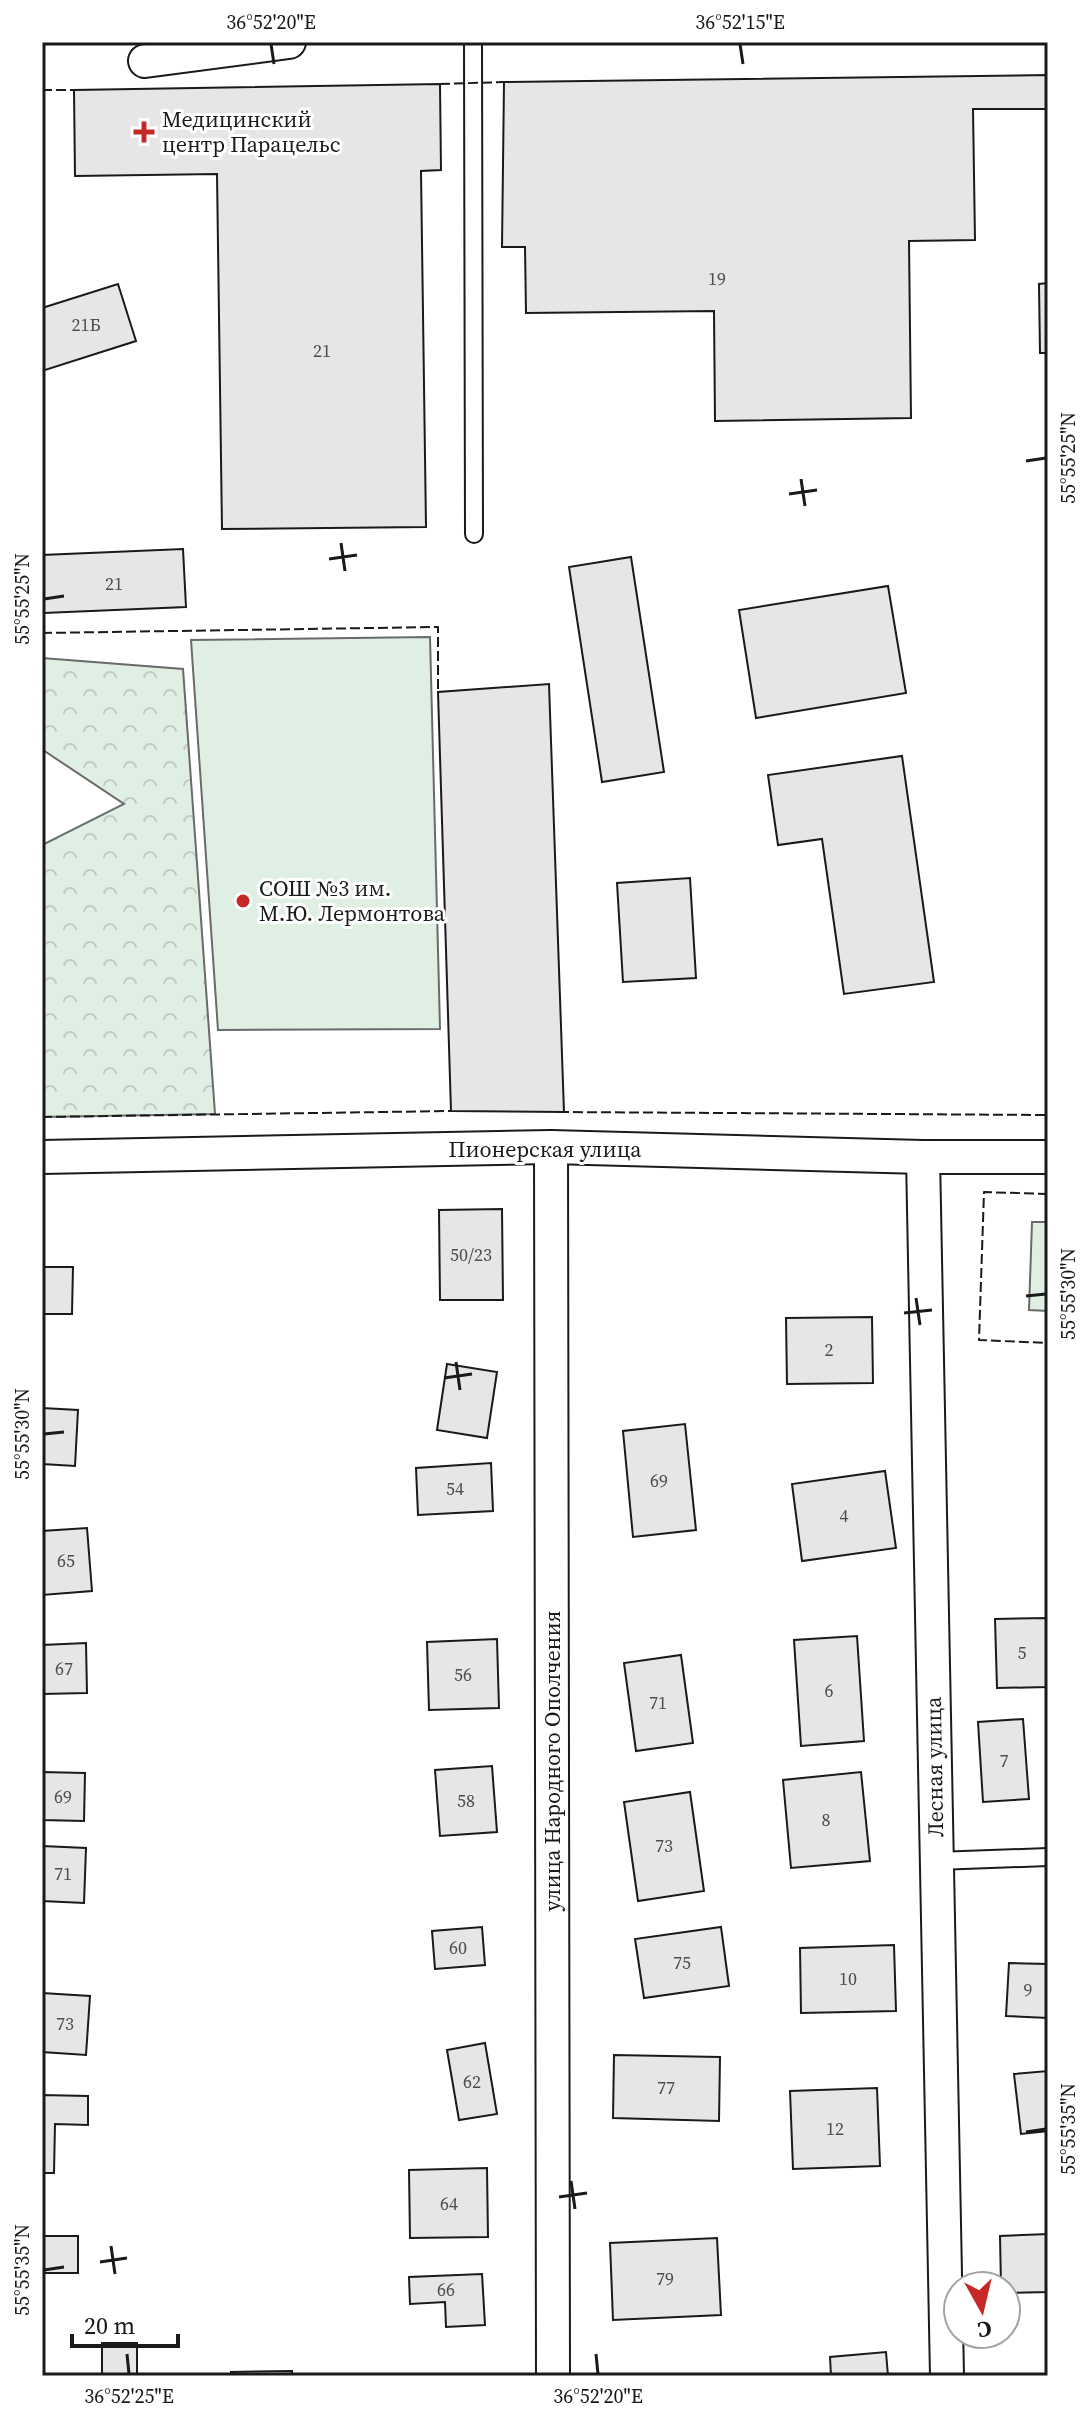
<svg xmlns="http://www.w3.org/2000/svg" width="1090" height="2418" font-family="'Source Serif 4',serif">
	<style>
		.green { fill: #e0efe3; stroke: #6a6a6a; stroke-width: 2 }
		.forest { fill: url(#forest-crowns); stroke: #6a6a6a; stroke-width: 2 }
		.building { fill: #e6e6e6; stroke: #1a1a1a; stroke-width: 2 }
		.lines { fill: none; stroke-linecap: round; stroke-linejoin: round }
		.lane-casing { stroke: #1a1a1a; stroke-width: 20 }
		.street-casing { stroke: #1a1a1a; stroke-width: 36 }
		.lane { stroke: #fff; stroke-width: 16 }
		.street { stroke: #fff; stroke-width: 32 }
		.fence { stroke: #1a1a1a; stroke-width: 2; stroke-dasharray: 10 4; stroke-linecap: butt }
		.ticks { fill: none; stroke: #1a1a1a; stroke-width: 3 }
		.poi-dot { fill: #c62828; stroke: #fff; stroke-width: 3 }
		.labels { text-anchor: middle; stroke-width: 6; stroke-linejoin: round; paint-order: stroke }
		.number-label { font-size: 18px; fill: #4d4d4d }
		.poi-label { font-size: 22px; fill: #1a1a1a; stroke: #fff; text-anchor: start }
		.street-label { font-size: 22px; fill: #1a1a1a; stroke: #fff }
		.neatline { fill: none; stroke: #1a1a1a; stroke-width: 3 }
		.ticks-label { font-size: 20px; text-anchor: middle; fill: #1a1a1a }
	</style>
	<defs>
		<pattern id="forest-crowns" width="20" height="18" patternUnits="userSpaceOnUse" patternTransform="scale(2)"><rect width="20" height="18" fill="#e0efe3"/><path d="M2 6a3 3 0 1 1 6 0M12 15a3 3 0 1 1 6 0" fill="none" stroke="#c0ccc2"/></pattern>
	</defs>
	<rect width="100%" height="100%" fill="#fff"/>
	<!-- green -->
	<g class="green">
		<path d="M430,637l10,392 -222,1 -27,-390z"/>
		<path d="M1032,1222h16v89l-19,-1z"/>
	</g>
	<!-- forest -->
	<path class="forest" d="M42,658l141,11 32,445 -173,3v-272l82,-41 -81,-54z"/>
	<!-- building -->
	<g class="building">
		<path d="M1048,75v34h-75l2,131 -66,1 2,177 -196,3 -1,-110 -188,2 -1,-66h-23l2,-165z"/>
		<path d="M440,84l1,86 -20,1 5,356 -204,2 -5,-355 -142,2 -1,-86z"/>
		<path d="M1048,283v70h-8l-1,-69z"/>
		<path d="M118,284l18,57 -94,30v-63z"/>
		<path d="M183,549l3,58 -142,6 -2,-58z"/>
		<path d="M631,557l33,215 -62,10 -33,-215z"/>
		<path d="M888,586l18,107 -150,25 -17,-108z"/>
		<path d="M549,684l15,428 -113,-1 -13,-419z"/>
		<path d="M902,756l32,226 -90,12 -22,-155 -44,6 -10,-70z"/>
		<path d="M690,878l6,100 -73,4 -6,-99z"/>
		<path d="M502,1209l1,91h-63l-1,-90z"/>
		<path d="M42,1267h31l-1,47h-30z"/>
		<path d="M872,1317l1,66 -86,1 -1,-66z"/>
		<path d="M447,1364l50,8 -10,66 -50,-8z"/>
		<path d="M42,1408l36,2 -3,56 -33,-2z"/>
		<path d="M685,1424l11,106 -63,7 -10,-106z"/>
		<path d="M491,1463l2,48 -75,4 -2,-47z"/>
		<path d="M885,1471l11,77 -94,13 -10,-77z"/>
		<path d="M87,1528l5,63 -50,4v-64z"/>
		<path d="M1048,1618v69l-51,1 -2,-69z"/>
		<path d="M857,1636l7,105 -63,5 -7,-106z"/>
		<path d="M497,1639l2,69 -70,2 -2,-68z"/>
		<path d="M86,1643l1,50 -45,1v-49z"/>
		<path d="M681,1655l12,88 -57,8 -12,-88z"/>
		<path d="M1023,1719l6,80 -46,3 -5,-80z"/>
		<path d="M492,1766l5,66 -57,4 -5,-66z"/>
		<path d="M42,1772l43,1 -1,48 -42,-1z"/>
		<path d="M861,1772l9,89 -79,7 -8,-88z"/>
		<path d="M690,1792l14,99 -66,10 -14,-99z"/>
		<path d="M42,1846l44,2 -2,55 -42,-2z"/>
		<path d="M482,1927l3,38 -50,4 -3,-38z"/>
		<path d="M721,1927l8,59 -85,12 -9,-59z"/>
		<path d="M894,1945l2,66 -95,2 -1,-65z"/>
		<path d="M1009,1963l39,1v54l-42,-2z"/>
		<path d="M42,1993l48,3 -4,59 -44,-3z"/>
		<path d="M485,2043l12,71 -38,6 -12,-70z"/>
		<path d="M614,2055l106,2 -1,64 -106,-3z"/>
		<path d="M1048,2071v60l-27,3 -7,-60z"/>
		<path d="M877,2088l3,78 -87,3 -3,-78z"/>
		<path d="M42,2095l46,1v29l-33,-1 -1,49h-12z"/>
		<path d="M487,2168l1,69 -78,1 -1,-68z"/>
		<path d="M1048,2234v58l-42,1v-7h-5l-1,-50z"/>
		<rect x="42" y="2236" width="36" height="37"/>
		<path d="M717,2238l4,77 -108,5 -3,-77z"/>
		<path d="M482,2274l3,51 -39,2 -1,-25 -35,2 -1,-27z"/>
		<rect x="102" y="2343" width="35" height="33"/>
		<path d="M886,2352l2,24h-57l-1,-19z"/>
		<path d="M292,2371v5h-61v-4z"/>
	</g>
	<g class="lines">
		<defs>
			<g id="lane">
				<path d="M473,42l1,492"/>
				<path d="M936,1861l112,-4"/>
			</g>
			<g id="street">
				<path d="M145,61l144,-19"/>
				<path d="M551,1147l2,1229"/>
				<path d="M42,1157l509,-10 372,10h125"/>
				<path d="M923,1157l24,1219"/>
			</g>
		</defs>
		<!-- lane casing -->
		<use href="#lane" class="lane-casing"/>
		<!-- street casing -->
		<use href="#street" class="street-casing"/>
		<!-- lane -->
		<use href="#lane" class="lane"/>
		<!-- street -->
		<use href="#street" class="street"/>
		<!-- fence -->
		<g class="fence">
			<path d="M440,84l64,-2"/>
			<path d="M42,90h32"/>
			<path d="M42,633l396,-6v68"/>
			<path d="M559,1112l489,3"/>
			<path d="M42,1117l409,-6"/>
			<path d="M1048,1194l-64,-2 -5,148 69,3"/>
		</g>
	</g>
	<!-- ticks -->
	<path class="ticks" d="M271,44l3,20M740,44l3,20M1026,461l20,-3M801,479l4,27M789,494l28,-4M341,543l4,28M329,559l28,-4M44,599l20,-3M1026,1296l20,-2M916,1298l4,27M904,1313l28,-3M456,1362l4,28M444,1378l28,-4M44,1434l20,-2M1026,2132l20,-3M571,2181l4,28M559,2197l28,-4M111,2246l4,28M100,2262l27,-4M44,2270l20,-3M127,2354l2,20M596,2354l2,20"/>
	<!-- markers -->
	<g class="poi-dot">
		<path d="M140 120h8v8h8v8h-8v8h-8v-8h-8v-8h8z"/>
		<circle cx="243" cy="901" r="8"/>
	</g>
	<g class="labels">
		<!-- number labels -->
		<g class="number-label">
			<text x="717" y="285">19</text>
			<text x="86" y="331">21Б</text>
			<text x="322" y="357">21</text>
			<text x="114" y="590">21</text>
			<text x="471" y="1261">50/23</text>
			<text x="829" y="1356">2</text>
			<text x="659" y="1487">69</text>
			<text x="455" y="1495">54</text>
			<text x="844" y="1522">4</text>
			<text x="66" y="1567">65</text>
			<text x="1022" y="1659">5</text>
			<text x="64" y="1675">67</text>
			<text x="463" y="1681">56</text>
			<text x="829" y="1697">6</text>
			<text x="658" y="1709">71</text>
			<text x="1004" y="1767">7</text>
			<text x="63" y="1803">69</text>
			<text x="466" y="1807">58</text>
			<text x="826" y="1826">8</text>
			<text x="664" y="1852">73</text>
			<text x="63" y="1880">71</text>
			<text x="458" y="1954">60</text>
			<text x="682" y="1969">75</text>
			<text x="848" y="1985">10</text>
			<text x="1028" y="1996">9</text>
			<text x="65" y="2030">73</text>
			<text x="472" y="2088">62</text>
			<text x="666" y="2094">77</text>
			<text x="835" y="2135">12</text>
			<text x="449" y="2210">64</text>
			<text x="665" y="2285">79</text>
			<text x="446" y="2296">66</text>
		</g>
		<!-- poi labels -->
		<g class="poi-label">
			<text x="162" y="127">Медицинский<tspan x="162" dy="25">центр Парацельс</tspan></text>
			<text x="259" y="896">СОШ №3 им.<tspan x="259" dy="25">М.Ю. Лермонтова</tspan></text>
		</g>
		<!-- street labels -->
		<g class="street-label">
			<text x="545" y="1157">Пионерская улица</text>
			<text transform="translate(552 1761) rotate(-90)" y="8">улица Народного Ополчения</text>
			<text transform="translate(934 1767) rotate(-91)" y="8">Лесная улица</text>
		</g>
	</g>
	<!-- border -->
	<rect width="1090" height="2418" fill="none" stroke="#ffffff" stroke-width="88"/>
	<!-- north arrow -->
	<g transform="translate(982 2310) rotate(172)"><circle r="38" fill="#ffffff" stroke="#a3a3a3" stroke-width="2"/>
	<path d="M0-6L14 30L0 20L-14 30Z" fill="#c62828"/>
	<text y="-12" font-size="22" font-weight="bold" text-anchor="middle" fill="#1a1a1a">С</text>
	</g>
	<!-- scale -->
	<path d="M72 2334v12h106v-12" fill="none" stroke="#1a1a1a" stroke-width="4"/>
	<text x="84" y="2334" font-size="24" fill="#1a1a1a" stroke="#ffffff" stroke-width="6" paint-order="stroke">20 m</text>
	<rect x="44" y="44" width="1002" height="2330" class="neatline"/>
	<g class="ticks-label">
		<text x="271" y="29">36°52'20"E</text>
		<text x="740" y="29">36°52'15"E</text>
		<text transform="translate(1068 458) rotate(-90)" y="7">55°55'25"N</text>
		<text transform="translate(22 599) rotate(-90)" y="7">55°55'25"N</text>
		<text transform="translate(1068 1294) rotate(-90)" y="7">55°55'30"N</text>
		<text transform="translate(22 1434) rotate(-90)" y="7">55°55'30"N</text>
		<text transform="translate(1068 2129) rotate(-90)" y="7">55°55'35"N</text>
		<text transform="translate(22 2270) rotate(-90)" y="7">55°55'35"N</text>
		<text x="129" y="2403">36°52'25"E</text>
		<text x="598" y="2403">36°52'20"E</text>
	</g>
</svg>
